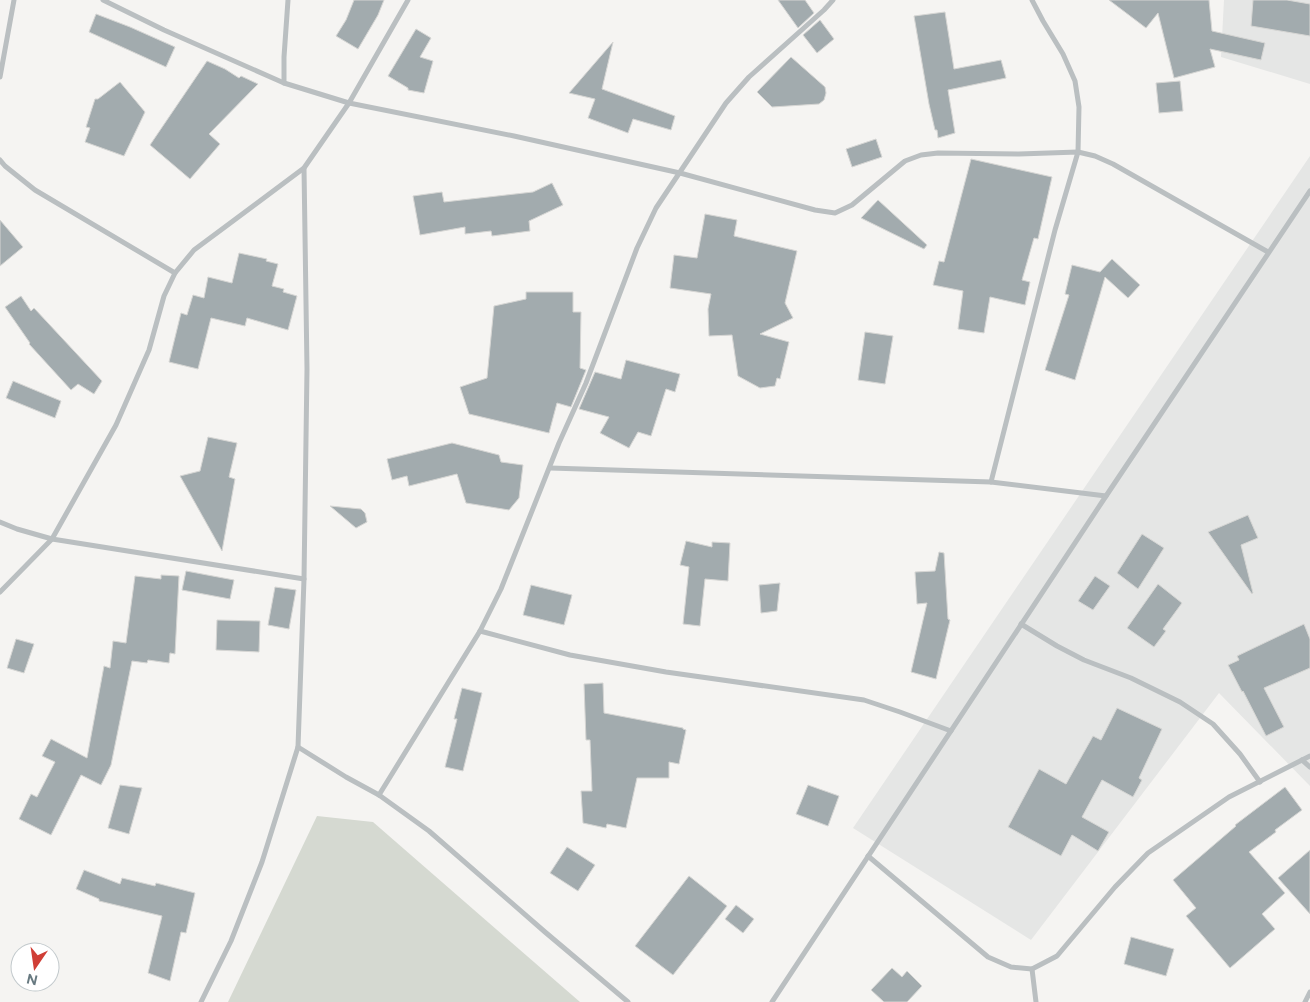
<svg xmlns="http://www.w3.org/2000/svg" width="1310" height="1002" font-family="Figtree,sans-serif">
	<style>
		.built { fill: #e5e6e5 }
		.green { fill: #d5d9d1 }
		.building { fill: #a2abae; stroke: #d6d6d4 }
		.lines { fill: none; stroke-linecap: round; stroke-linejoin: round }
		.street { stroke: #babfc1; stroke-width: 5 }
	</style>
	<rect width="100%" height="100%" fill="#f5f4f2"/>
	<!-- built -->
	<g class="built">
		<path d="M1224,0h86v84l-89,-27z"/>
		<path d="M1310,156v630l-91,-93 -188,247 -178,-112z"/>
	</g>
	<!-- green -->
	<path class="green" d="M317,816l56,6 207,180h-352z"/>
	<!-- building -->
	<g class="building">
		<path d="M354,0h30l-6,15 -20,34 -22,-13 10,-16z"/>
		<path d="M778,0h27l9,13 -16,15z"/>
		<path d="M1109,0h100l3,31 53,12 -4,17 -51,-11 5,18 -41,11 -16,-65 -12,15z"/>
		<path d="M1253,0h34l23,4v32l-59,-10z"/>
		<path d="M945,12l9,57 47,-9 5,18 -58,12 7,43 -17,5 -1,-8h-2l-6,-26 -15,-88z"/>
		<path d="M96,14l34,13 45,20 -9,20 -77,-35z"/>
		<path d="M820,20l14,19 -17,14 -14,-18z"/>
		<path d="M416,29l15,9 -11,19 13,4 -9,32 -16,-3v-2l-20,-12z"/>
		<path d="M613,42l-11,47 73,27 -4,14 -38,-11 -5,14 -40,-15 7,-19 -26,-6z"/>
		<path d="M791,57l34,30 1,6 -2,7 -5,4 -47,3 -15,-15z"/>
		<path d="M207,61l18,8 14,9 2,-2 17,8 -49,50 11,10 -30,35 -40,-34z"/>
		<path d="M1180,81l3,30 -24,2 -3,-30z"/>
		<path d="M120,82l25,30 -21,44 -39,-14 5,-14 -4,-1 9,-28h3z"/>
		<path d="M876,139l6,18 -30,10 -6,-18z"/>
		<path d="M971,159l81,18 -14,62 -4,-1 -12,42 8,2 -5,23 -35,-8 -6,36 -26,-4 5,-38 -30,-6 6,-24 5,1z"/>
		<path d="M552,183l11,22 -34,16 1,10 -38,5 -1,-5 -26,3v-7l-45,8 -7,-39 29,-4 2,10 89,-10z"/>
		<path d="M878,200l49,45 -3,4 -63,-31z"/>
		<path d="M705,214l32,6 -3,16 63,15 -12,52 8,15 -33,16 29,8 -9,37 -3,-1 -2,8 -15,2 -22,-12 -6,-41 -23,1 -1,-27 3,-15 -41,-6 4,-33 23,3z"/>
		<path d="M0,220l23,27 -23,19z"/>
		<path d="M239,253l28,6 -1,2 12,3 -6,22 12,3 -1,3 14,4 -9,34 -41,-12 -2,8 -34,-8 -13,51 -29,-7 12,-49 6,2 6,-20 11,3 4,-21 24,6z"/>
		<path d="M1112,259l28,26 -12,13 -23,-21 -30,103 -30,-10 24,-75 -4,-1 7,-29 28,7z"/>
		<path d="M526,292h47v20h8l-1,56 6,2 -15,37 -14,-4 -8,30 -80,-19 -9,-27 27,-9 7,-72 32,-7z"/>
		<path d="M21,296l10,15 3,-3 68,73 -8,13 -16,-10 -7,6 -42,-46 1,-1 -25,-36z"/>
		<path d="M865,332l28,4 -8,48 -27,-4z"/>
		<path d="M626,360l54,14 -5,18 -9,-3 -15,47 -13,-4 -9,16 -29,-15 9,-16 -30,-8 16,-37 26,7z"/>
		<path d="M13,381l48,20 -6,17 -49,-20z"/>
		<path d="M208,437l29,6 -8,34 6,2 -13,72 -42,-75 20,-5z"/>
		<path d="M452,443l47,12 2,7 22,3 -4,33 -10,12 -43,-7 -9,-29 -48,12 -2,-10 -15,4 -5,-21z"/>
		<path d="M330,506l31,3 4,4 2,9 -11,6z"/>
		<path d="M1248,515l10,23 -17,7 12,48 -1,1 -44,-62z"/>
		<path d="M1142,534l22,14 -26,41 -21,-16z"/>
		<path d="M686,541l26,6v-5l18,1 -2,38 -23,-2 -5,47 -17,-2 6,-57 -9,-2z"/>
		<path d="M939,552l5,1 4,66 2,1 -14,59 -25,-7 16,-69 -10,1 -2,-32 20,-1z"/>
		<path d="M186,571l48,9 -4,19 -48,-9z"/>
		<path d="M161,575l18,1 -4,78 -5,-1 -1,10 -21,-3 -1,3 -15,-2 -21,104 -10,20 -20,-10 -30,60 -32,-16 12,-25 6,3 18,-35 -13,-6 9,-17 36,19 17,-92 6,2 3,-27 13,2 9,-67 26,3z"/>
		<path d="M1095,576l15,10 -17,24 -15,-9z"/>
		<path d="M780,583l-3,28 -16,2 -2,-28z"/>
		<path d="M1158,584l24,19 -19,26 3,2 -12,16 -27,-19z"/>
		<path d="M531,585l41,10 -8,30 -41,-10z"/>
		<path d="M275,587l21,3 -7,39 -21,-4z"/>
		<path d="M217,620l43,1 -1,31 -43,-2z"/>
		<path d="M1304,624l6,15v29l-46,20 20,39 -18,9 -23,-45 -1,1 -14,-27 11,-5 -2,-4z"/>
		<path d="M16,639l18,5 -10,29 -17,-5z"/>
		<path d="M603,683l1,30 79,15v1l3,1 -7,34 -10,-2v16h-32l-11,50 -19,-4 -1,4 -23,-5 -2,-32h11l-2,-51h-4l-2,-56z"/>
		<path d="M462,688l20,5 -19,78 -18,-4 12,-48h-3z"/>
		<path d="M1117,708l45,21 -23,49 3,2 -9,17 -31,-17 -20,37 27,15 -11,19 -26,-16 -11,21 -53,-29 31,-58 27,15 27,-48 8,4z"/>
		<path d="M120,785l22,3 -13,46 -21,-6z"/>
		<path d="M808,785l31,11 -11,30 -32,-12z"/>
		<path d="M1285,787l17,23 -27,20 1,2 -27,20 36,41 -23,21 13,15 -45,39 -44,-52 10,-8 -23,-28 63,-54 -1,-1z"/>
		<path d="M567,847l28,18 -17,26 -28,-18z"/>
		<path d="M1310,850v64l-32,-36z"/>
		<path d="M84,870l36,14 2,-6 33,8 1,-3 39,10 -9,40 -5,-1 -11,49 -22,-8 14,-57 -63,-15v-2l-23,-10z"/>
		<path d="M689,876l38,30 -54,69 -38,-29z"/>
		<path d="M736,905l18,14 -11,14 -18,-14z"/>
		<path d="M1131,937l43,12 -8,27 -42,-12z"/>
		<path d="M892,968l10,9 5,-6 15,15 -15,16h-23l-13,-12z"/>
	</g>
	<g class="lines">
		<!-- street -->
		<g class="street">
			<path d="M103,0l61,30 120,53 65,20 165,33 166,37 135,37 20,3 17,-8 53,-44 16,-6 17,-2 81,1 59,-2 17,4 18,8 155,88"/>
			<path d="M0,77l14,-77"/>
			<path d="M284,83v-26l4,-57"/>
			<path d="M0,160l5,6 30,24 140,83 -11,23 -15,54 -33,75 -64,114 -52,53"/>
			<path d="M175,273l19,-23 110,-82 45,-65 59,-103"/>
			<path d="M550,468l441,14 115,14"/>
			<path d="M991,482l64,-252 23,-78 1,-45 -4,-26 -12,-27 -20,-33 -11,-21"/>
			<path d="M0,522l17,7 35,10 252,40"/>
			<path d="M1021,624l36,22 27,14 47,18 49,24 33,22 27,30 20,28"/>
			<path d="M480,631l90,24 96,17 198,28 36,12 51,19"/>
			<path d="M298,747l48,30 33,18 50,36 116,101 83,70"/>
			<path d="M1302,760l8,7"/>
			<path d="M379,795l101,-164 21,-42 58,-146 27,-60 51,-135 19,-40 70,-105 23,-26 75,-67 9,-10"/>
			<path d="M868,856l120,101 23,10 21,2 25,-13 58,-69 33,-34 81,-56 81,-41"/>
			<path d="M1032,969l4,33"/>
			<path d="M201,1002l30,-61 31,-79 36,-115 6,-168 3,-210 -3,-201"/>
			<path d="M772,1002l334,-506 204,-305"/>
			<path d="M1305,1002l5,-10"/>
		</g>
	</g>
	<!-- north arrow -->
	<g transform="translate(35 967) rotate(193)"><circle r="24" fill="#ffffff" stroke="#c2c9cc"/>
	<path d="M0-4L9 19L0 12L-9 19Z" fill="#d03e36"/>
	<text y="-8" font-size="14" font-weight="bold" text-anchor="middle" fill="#677980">N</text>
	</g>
</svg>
